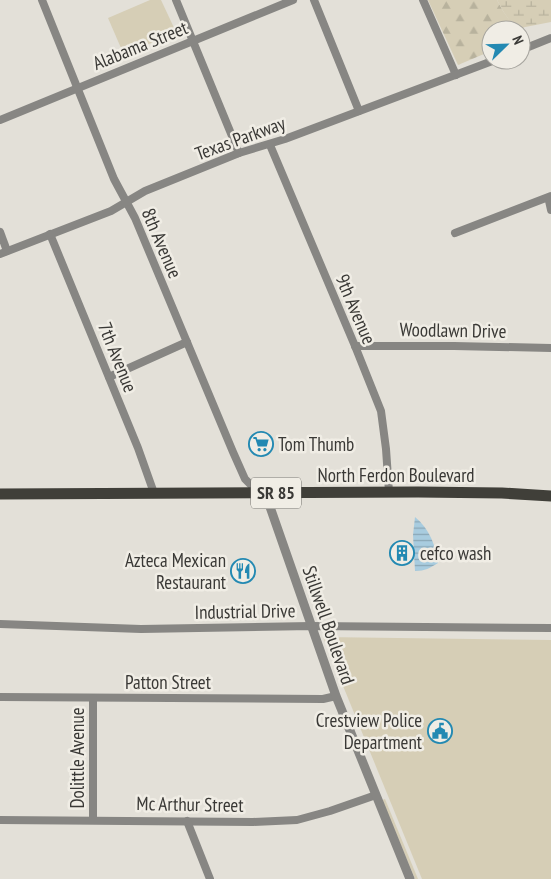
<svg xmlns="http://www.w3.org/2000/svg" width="551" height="879" font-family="'PT Sans Narrow',sans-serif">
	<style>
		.green { fill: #d6ceb6 }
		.forest { fill: url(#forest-firs) }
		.wetland { fill: url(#wetland-marsh) }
		.water { fill: url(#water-rules) }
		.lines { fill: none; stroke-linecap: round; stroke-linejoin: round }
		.minor { stroke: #878683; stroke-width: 8 }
		.tertiary { stroke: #878683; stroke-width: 9 }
		.primary { stroke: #403f39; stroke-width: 11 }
		.labels { text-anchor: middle; stroke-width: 5; stroke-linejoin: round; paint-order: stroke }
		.shield { fill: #f0ede5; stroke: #716f6a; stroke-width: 1 }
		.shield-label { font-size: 18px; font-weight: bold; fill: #3a3936 }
		.street-label { font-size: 19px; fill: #3a3936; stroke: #f0ede5 }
		.poi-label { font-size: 19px; fill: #3a3936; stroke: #f0ede5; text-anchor: start }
	</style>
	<defs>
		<pattern id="forest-firs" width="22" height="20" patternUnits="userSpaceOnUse" patternTransform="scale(1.25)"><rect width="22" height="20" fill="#d6ceb6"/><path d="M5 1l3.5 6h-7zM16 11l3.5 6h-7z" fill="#b8b29d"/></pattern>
		<pattern id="wetland-marsh" width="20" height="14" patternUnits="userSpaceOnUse" patternTransform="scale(1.25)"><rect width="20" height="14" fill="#d6ceb6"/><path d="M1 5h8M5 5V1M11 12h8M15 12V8" fill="none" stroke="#b8b29d"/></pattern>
		<pattern id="water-rules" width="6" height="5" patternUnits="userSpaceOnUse" patternTransform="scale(1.25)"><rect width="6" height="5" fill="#a8ccdf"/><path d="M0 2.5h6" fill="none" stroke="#8aa7b6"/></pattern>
	</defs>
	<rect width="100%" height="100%" fill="#e3e0d8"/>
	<!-- green -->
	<g class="green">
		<path d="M150,0h11l15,32 -52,23 -16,-37z"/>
		<path d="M323,637l228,3v239h-129z"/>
		<path d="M385,799l33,80h-3l-33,-79z"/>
	</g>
	<!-- forest -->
	<path class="forest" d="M428,0h69l6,11 12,17 9,-1 -3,5v-2h-30v21l-33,14z"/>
	<!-- wetland -->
	<path class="wetland" d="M497,0h54v22l-36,7 -12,-18z"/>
	<!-- water -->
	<path class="water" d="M415,517c14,11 21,29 23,46 -8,5 -13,8 -23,8l-2,-36z"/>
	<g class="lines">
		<!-- minor -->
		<g class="minor">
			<path d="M42,0l72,179 21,39 98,234 12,27 14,14"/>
			<path d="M176,0l63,153"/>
			<path d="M314,0l45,111"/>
			<path d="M423,0l33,75"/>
			<path d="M521,50l30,-12"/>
			<path d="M0,120l293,-120"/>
			<path d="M270,145l85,201 26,65 5,38 3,43"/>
			<path d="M551,197l-2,4 2,9"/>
			<path d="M0,232l7,19"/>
			<path d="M455,233l96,-37"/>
			<path d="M50,234l88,214 16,45"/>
			<path d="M0,254l111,-43 34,-20 94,-38 46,-14 210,-79"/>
			<path d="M355,346h99l97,2"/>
			<path d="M109,377l78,-35"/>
			<path d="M0,624l141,5 170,-3 240,2"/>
			<path d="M0,697l323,2 13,-3"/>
			<path d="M93,819v-121"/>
			<path d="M0,820l253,2 44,-2 33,-9 46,-16"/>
			<path d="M187,821l23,58"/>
		</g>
		<!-- tertiary -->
		<path class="tertiary" d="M260,493l9,11 67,192 74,183"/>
		<!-- primary -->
		<path class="primary" d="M0,494l418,-2 84,1 49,3"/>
	</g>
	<!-- icons -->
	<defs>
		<symbol id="supermarket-ring" viewBox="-11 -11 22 22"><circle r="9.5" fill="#f0ede5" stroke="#2389b2" stroke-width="1.5"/><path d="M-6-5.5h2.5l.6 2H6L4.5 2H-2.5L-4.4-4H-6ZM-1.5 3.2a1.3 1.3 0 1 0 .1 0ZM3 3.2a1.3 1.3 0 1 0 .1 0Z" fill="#2389b2"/></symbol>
		<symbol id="building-ring" viewBox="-11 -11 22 22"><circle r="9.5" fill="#f0ede5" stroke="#2389b2" stroke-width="1.5"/><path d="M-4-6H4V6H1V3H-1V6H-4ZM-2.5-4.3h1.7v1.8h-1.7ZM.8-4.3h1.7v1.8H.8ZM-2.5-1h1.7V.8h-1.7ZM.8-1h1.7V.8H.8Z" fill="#2389b2"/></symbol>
		<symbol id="restaurant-ring" viewBox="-11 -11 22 22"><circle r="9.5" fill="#f0ede5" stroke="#2389b2" stroke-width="1.5"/><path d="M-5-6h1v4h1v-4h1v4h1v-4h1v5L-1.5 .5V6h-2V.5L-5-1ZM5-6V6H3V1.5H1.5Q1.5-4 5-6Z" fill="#2389b2"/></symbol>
		<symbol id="civic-ring" viewBox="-11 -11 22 22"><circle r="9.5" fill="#f0ede5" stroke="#2389b2" stroke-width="1.5"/><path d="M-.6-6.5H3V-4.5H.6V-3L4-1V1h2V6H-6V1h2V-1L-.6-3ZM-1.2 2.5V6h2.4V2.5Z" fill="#2389b2"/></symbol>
	</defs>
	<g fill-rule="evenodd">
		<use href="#supermarket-ring" x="247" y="430" width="28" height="28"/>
		<use href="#building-ring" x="388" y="539" width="28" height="28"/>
		<use href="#restaurant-ring" x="229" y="557" width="28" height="28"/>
		<use href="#civic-ring" x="426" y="717" width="28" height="28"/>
	</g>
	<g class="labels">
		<!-- shield labels -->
		<rect class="shield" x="251" y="477.5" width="50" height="31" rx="4"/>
		<g class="shield-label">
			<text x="276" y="499">SR 85</text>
		</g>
		<!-- street labels -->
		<g class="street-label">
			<text transform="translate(140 45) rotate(-22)" y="7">Alabama Street</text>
			<text transform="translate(240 138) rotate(-20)" y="7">Texas Parkway</text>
			<text transform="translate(162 243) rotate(67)" y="7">8th Avenue</text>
			<text transform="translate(356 309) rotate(67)" y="7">9th Avenue</text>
			<text transform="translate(453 330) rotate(1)" y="7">Woodlawn Drive</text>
			<text transform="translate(118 357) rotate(68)" y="7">7th Avenue</text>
			<text x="396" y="482">North Ferdon Boulevard</text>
			<text transform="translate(245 611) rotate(-1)" y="7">Industrial Drive</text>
			<text transform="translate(329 625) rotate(71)" y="7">Stillwell Boulevard</text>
			<text x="168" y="689">Patton Street</text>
			<text transform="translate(77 758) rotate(-90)" y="7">Dolittle Avenue</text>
			<text transform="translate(190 804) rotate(1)" y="7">Mc Arthur Street</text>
		</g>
		<!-- poi labels -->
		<g class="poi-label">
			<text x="278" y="451">Tom Thumb</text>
			<text x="420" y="560">cefco wash</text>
			<text x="226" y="567" text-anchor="end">Azteca Mexican<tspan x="226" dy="22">Restaurant</tspan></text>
			<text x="422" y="727" text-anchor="end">Crestview Police<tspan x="422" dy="22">Department</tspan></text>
		</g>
	</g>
	<!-- north arrow -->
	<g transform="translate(506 45) rotate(67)"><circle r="24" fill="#f0ede5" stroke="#a7a59f"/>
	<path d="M0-4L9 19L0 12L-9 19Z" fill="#2389b2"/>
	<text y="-8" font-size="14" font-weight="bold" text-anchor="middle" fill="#3a3936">N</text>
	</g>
</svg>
